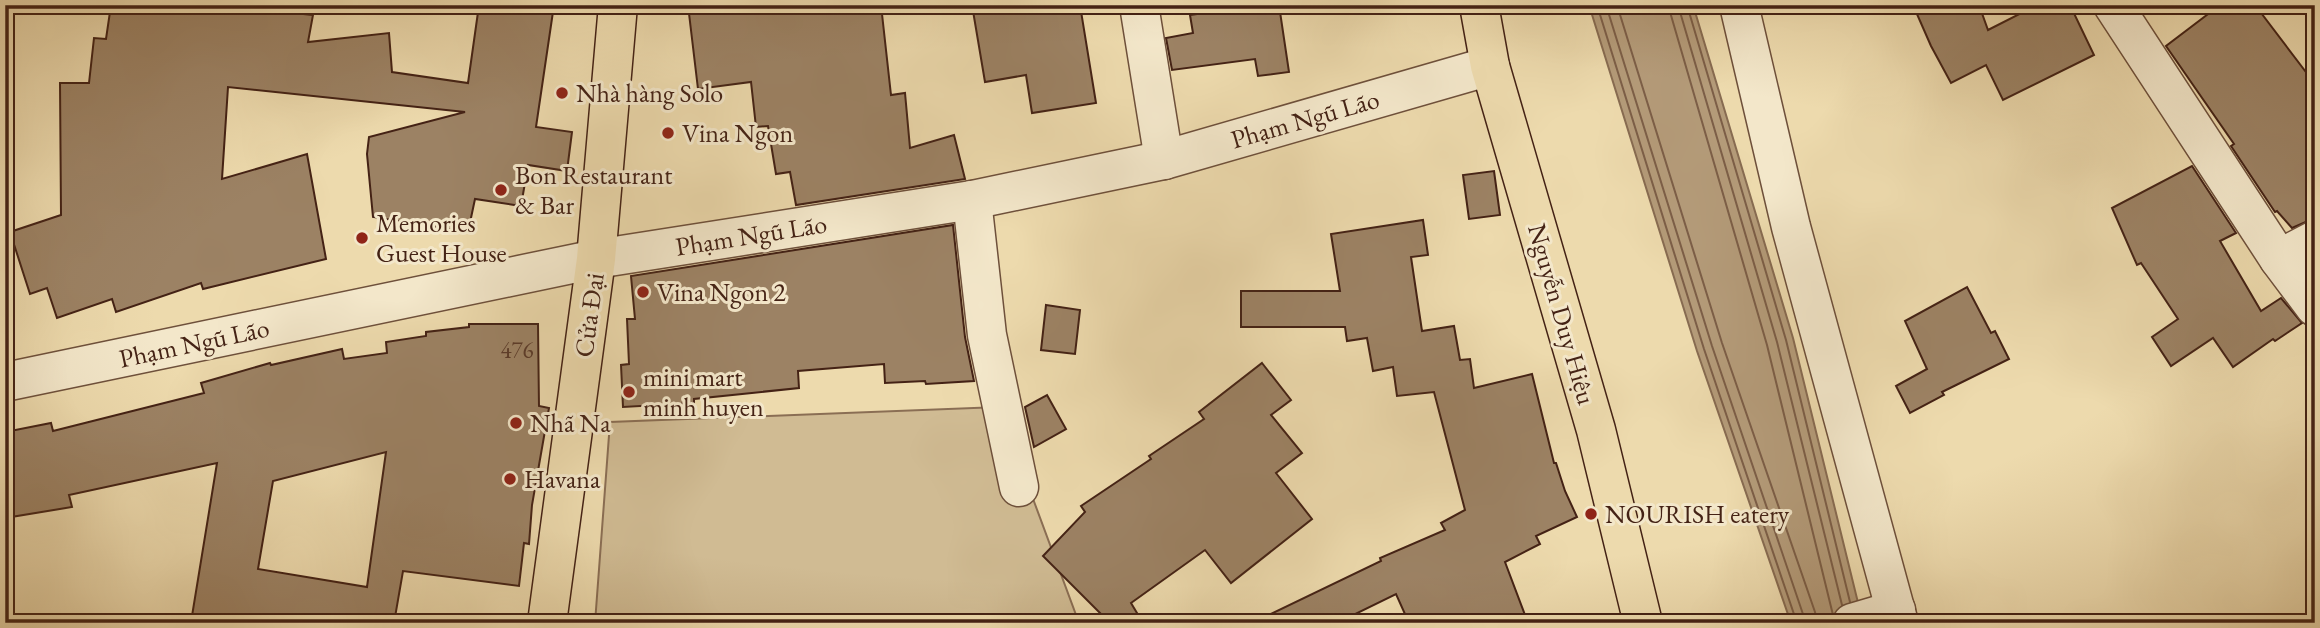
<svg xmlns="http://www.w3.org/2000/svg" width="2320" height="628" font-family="'EB Garamond',serif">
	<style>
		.green { fill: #d0bb93; stroke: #8a6e54; stroke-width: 2 }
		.water { fill: #b49b79; stroke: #876b51; stroke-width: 2 }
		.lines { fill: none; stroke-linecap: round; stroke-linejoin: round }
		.shore { stroke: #7c5e47; stroke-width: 2 }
		.building { fill: #9c8264; stroke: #442215; stroke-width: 2; fill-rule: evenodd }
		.minor-casing { stroke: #6e503b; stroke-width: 41 }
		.major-casing { stroke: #442215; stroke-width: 41 }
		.minor { stroke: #f3e7ca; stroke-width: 38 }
		.major { stroke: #eddaad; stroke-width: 38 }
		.poi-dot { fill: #8f2418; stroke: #f3e7ca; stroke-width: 2.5 }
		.labels { text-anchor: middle; stroke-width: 6; stroke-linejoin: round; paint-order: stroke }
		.number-label { font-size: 23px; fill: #5a3a29 }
		.poi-label { font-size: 26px; fill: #442215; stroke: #f3e7ca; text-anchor: start }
		.street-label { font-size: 26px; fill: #442215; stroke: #f3e7ca }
	</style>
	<rect width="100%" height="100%" fill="#eddaad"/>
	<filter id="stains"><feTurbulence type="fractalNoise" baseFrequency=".00286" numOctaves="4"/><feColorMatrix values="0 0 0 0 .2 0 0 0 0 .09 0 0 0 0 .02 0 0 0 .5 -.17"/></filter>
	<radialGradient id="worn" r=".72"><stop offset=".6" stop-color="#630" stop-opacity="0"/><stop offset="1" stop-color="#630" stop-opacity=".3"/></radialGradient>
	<!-- green -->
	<path class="green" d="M999,407l80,216h-484l15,-201z"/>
	<!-- water -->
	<path class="water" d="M1589,5h104l100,333 70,285h-72l-94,-272z"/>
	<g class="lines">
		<!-- shore -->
		<g class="shore">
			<path d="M1597,5l107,344 93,274"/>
			<path d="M1606,5l106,341 94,277"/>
			<path d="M1617,5l105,338 93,269 2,11"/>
			<path d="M1668,5l99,340 66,270"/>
			<path d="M1678,5l99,337 65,263"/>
			<path d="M1687,5l99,335 64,262"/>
		</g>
	</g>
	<!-- building -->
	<g class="building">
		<path d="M111,5h104l98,10 -5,27 81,-9 3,39 76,11 11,-78h75l-18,122 36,5 -5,39 -39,-6 -7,41 -46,-7 -7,33 -95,-15 -6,-63 2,-17 96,-25 -237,-25 -6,92 85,-25 19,105 -123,30 -2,-6 -85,29 -4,-13 -55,19 -10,-30 -17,6 -20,-62 51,-17 -1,-132h29l5,-45 12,1z"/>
		<path d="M688,5h193l10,90 14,-2 5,55 44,-13 11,44 -169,26 -6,-33 -14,2 -8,-48 -12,1 -5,-45 -53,7z"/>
		<path d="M972,5h35l1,9 72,-9 16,98 -64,10 -6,-38 -41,7z"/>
		<path d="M1261,5h18l10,67 -31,4 -3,-17 -83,11 -6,-32 27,-5 -3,-18z"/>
		<path d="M1913,5h66l9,25 49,-25h33l24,50 -91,45 -17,-35 -35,18 -20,-37z"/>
		<path d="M2220,5h35l60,79v134l-23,10 -15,-17 -2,1 -44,-66 3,-2 -68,-98z"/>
		<path d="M2192,166l44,67 -16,8 41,70 20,-13 21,25 -27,18 -2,-2 -40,28 -20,-29 -42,28 -19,-29 26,-18 -37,-56 -4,2 -25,-57z"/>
		<path d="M1494,171l6,44 -31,4 -6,-44z"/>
		<path d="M1423,220l5,35 -17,2 11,74 32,-5 6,34 10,-1 4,29 58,-14 22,89h2l9,28 12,26 -41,19 4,8 -35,18 23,61h-119l-13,-29 -59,29h-85l129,-62 -1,-3 65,-28 -4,-7 24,-13 -31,-118 -37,4 -4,-29 -20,4 -6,-33 -20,3 -2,-14h-104v-36h99l-9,-57z"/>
		<path d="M953,225l12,112 9,44 -48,3 -1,-3 -40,2 -1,-19 -86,7 1,17 -105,11v4l-71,4 -2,-42 8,-1 -2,-45h8l-4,-43z"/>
		<path d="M1967,287l24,46 4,-2 14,28 -67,33 2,3 -34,18 -14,-27 31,-17 -22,-48z"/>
		<path d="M1046,305l34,5 -5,44 -34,-4z"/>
		<path d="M469,324h69l1,82 10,2 -17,97 -3,39 -5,-1 -5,43 -116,-15 -9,52h-159l-43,-7 25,-153 -148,32 3,12 -67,11v-86l46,-9 2,8 151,-38 -3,-10 69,-20 1,2 71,-16 2,10 43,-6 -1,-11 40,-6v-4l43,-5zM386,452l-19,135 -109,-18 15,-88z"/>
		<path d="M1262,363l29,37 -20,15 31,38 -26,20 36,46 -81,64 -26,-33 -74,53 12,20h-33l-67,-67 42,-44 -4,-6 70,-47 -2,-3 55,-37 -5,-7z"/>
		<path d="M1047,395l19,34 -32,18 -9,-40z"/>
	</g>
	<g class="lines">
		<defs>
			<g id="minor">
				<path d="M1139,5l25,155"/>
				<path d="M1739,5l52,222 108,396"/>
				<path d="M2113,5l166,254 36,48"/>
				<path d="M972,200l15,135 32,152"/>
				<path d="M2279,259l36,-19"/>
				<path d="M5,382l591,-123 376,-59 192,-40 326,-94"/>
				<path d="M1852,623l44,-13"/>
			</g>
			<g id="major">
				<path d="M1479,5l11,61 106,364 47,193"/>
				<path d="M547,623l49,-364 22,-254"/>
			</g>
		</defs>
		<!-- minor casing -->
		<use href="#minor" class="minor-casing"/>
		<!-- major casing -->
		<use href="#major" class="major-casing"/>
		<!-- minor -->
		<use href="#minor" class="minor"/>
		<!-- major -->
		<use href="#major" class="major"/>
	</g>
	<!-- markers -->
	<g class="poi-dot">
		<circle cx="562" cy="93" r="7"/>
		<circle cx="668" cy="133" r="7"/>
		<circle cx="501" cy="190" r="7"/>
		<circle cx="362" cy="238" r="7"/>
		<circle cx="643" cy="292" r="7"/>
		<circle cx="629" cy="392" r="7"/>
		<circle cx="516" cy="423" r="7"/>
		<circle cx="510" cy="479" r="7"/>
		<circle cx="1591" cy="514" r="7"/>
	</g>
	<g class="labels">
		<!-- number labels -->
		<g class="number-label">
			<text x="517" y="358">476</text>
		</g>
		<!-- poi labels -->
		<g class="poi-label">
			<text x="576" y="102">Nhà hàng Solo</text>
			<text x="682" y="142">Vina Ngon</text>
			<text x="515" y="184">Bon Restaurant<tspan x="515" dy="30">&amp; Bar</tspan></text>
			<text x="376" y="232">Memories<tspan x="376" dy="30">Guest House</tspan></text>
			<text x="657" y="301">Vina Ngon 2</text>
			<text x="643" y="386">mini mart<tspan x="643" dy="30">minh huyen</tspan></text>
			<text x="530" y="432">Nhã Na</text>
			<text x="524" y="488">Havana</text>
			<text x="1605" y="523">NOURISH eatery</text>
		</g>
		<!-- street labels -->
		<g class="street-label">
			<text transform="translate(1305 119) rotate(-16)" y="9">Phạm Ngũ Lão</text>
			<text transform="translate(751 235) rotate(-9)" y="9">Phạm Ngũ Lão</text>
			<text transform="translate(1562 314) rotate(74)" y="9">Nguyễn Duy Hiệu</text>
			<text transform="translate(589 315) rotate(-82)" y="9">Cửa Đại</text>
			<text transform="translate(194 343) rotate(-12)" y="9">Phạm Ngũ Lão</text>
		</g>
	</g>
	<!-- margin -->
	<rect width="2320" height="628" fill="none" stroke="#eddaad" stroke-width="28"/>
	<rect x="7" y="7" width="2306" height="614" fill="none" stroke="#442215" stroke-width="3.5"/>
	<rect x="14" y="14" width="2292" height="600" fill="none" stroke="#442215" stroke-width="2"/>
	<rect width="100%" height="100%" filter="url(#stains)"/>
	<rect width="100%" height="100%" fill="url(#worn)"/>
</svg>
